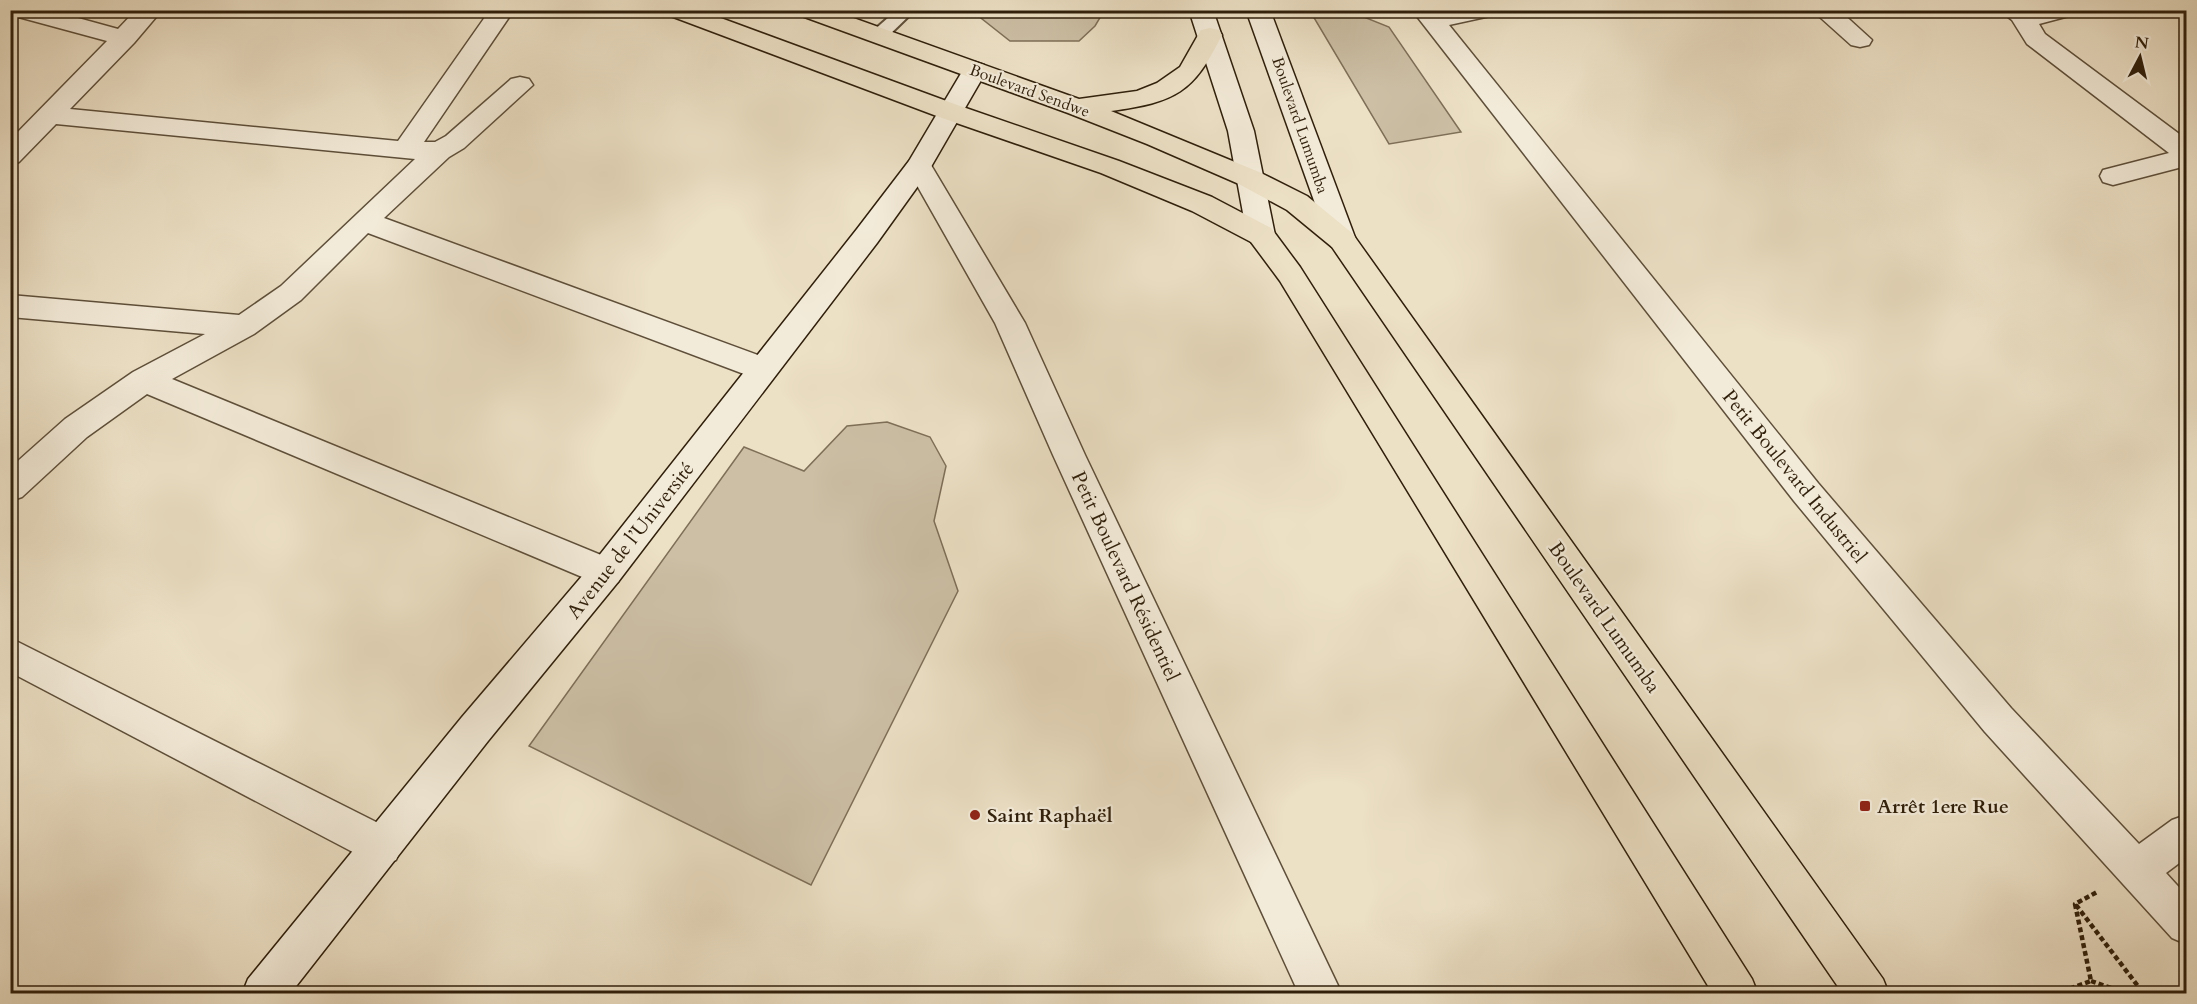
<svg xmlns="http://www.w3.org/2000/svg" width="2197" height="1004" font-family="Cardo,serif">
	<style>
		.green { fill: #ccbfa5; stroke: #7e6f58; stroke-width: 1.5 }
		.lines { fill: none; stroke-linecap: round; stroke-linejoin: round }
		.service-casing { stroke: #5e4f3a; stroke-width: 4 }
		.minor-casing { stroke: #5e4f3a; stroke-width: 3 }
		.tertiary-casing { stroke: #5e4f3a; stroke-width: 3 }
		.secondary-casing { stroke: #2f1f0b; stroke-width: 3 }
		.trunk-casing { stroke: #2f1f0b; stroke-width: 3 }
		.path { stroke: #2f1f0b; stroke-width: 4.5; stroke-dasharray: 5 3; stroke-linecap: butt }
		.service { fill: #f3ebd9; fill-rule: evenodd }
		.minor { fill: #f3ebd9; fill-rule: evenodd }
		.tertiary { fill: #f3ebd9; fill-rule: evenodd }
		.secondary { fill: #f3ebd9; fill-rule: evenodd }
		.trunk { fill: #ece0c5; fill-rule: evenodd }
		.poi-dot { fill: #8f2418; stroke: #f3ebd9; stroke-width: 2 }
		.labels { text-anchor: middle; stroke-width: 4.5; stroke-linejoin: round; paint-order: stroke }
		.far-street-label { font-size: 16px; fill: #2f1f0b; stroke: #f3ebd9 }
		.street-label { font-size: 20px; fill: #2f1f0b; stroke: #f3ebd9 }
		.poi-label { font-size: 20px; font-weight: bold; fill: #2f1f0b; stroke: #f3ebd9; text-anchor: start }
	</style>
	<rect width="100%" height="100%" fill="#ece0c5"/>
	<filter id="stains"><feTurbulence type="fractalNoise" baseFrequency=".00333" numOctaves="4"/><feColorMatrix values="0 0 0 0 .2 0 0 0 0 .09 0 0 0 0 .02 0 0 0 .5 -.17"/></filter>
	<radialGradient id="worn" r=".72"><stop offset=".6" stop-color="#630" stop-opacity="0"/><stop offset="1" stop-color="#630" stop-opacity=".3"/></radialGradient>
	<!-- green -->
	<g class="green">
		<path d="M972,11h132l-9,15 -16,15h-69z"/>
		<path d="M1310,11h39l40,16 72,105 -72,12z"/>
		<path d="M887,422l43,15 16,29 -12,55 24,70 -147,294 -282,-139 215,-299 60,24 43,-45z"/>
	</g>
	<g class="lines">
		<defs>
			<path id="service" d="M897,10h18l-30,29h-12l-2,-4 2,-4z"/>
			<g id="minor">
				<path d="M10,10h39l69,19 18,-19h26l-28,33 -64,66 328,32 92,-131h24l-90,132h11l11,-6 65,-57 9,-2 9,2 4,6 -69,63 -15,9 -65,61 390,143 4,8 -4,8 -11,4 -11,-4 -384,-144 -67,67 -47,34 -82,45 446,183 5,10 -5,10 -12,5 -12,-5 -447,-188 -60,43 -65,60 -12,4v-33l55,-49 68,-47 72,-38 -195,-17v-22l229,20 42,-29 134,-127 -359,-35 -37,38 -9,3v-25l97,-99 -96,-26z"/>
				<path d="M1412,10h25l2,3 13,-3h47l-4,5 -46,10 369,458 193,225 128,136 33,-24 14,-5v43l-20,15 20,22v49l-14,-6 -187,-206 -191,-231z"/>
				<path d="M1812,10h27l33,30 -3,5 -9,2 -9,-2z"/>
				<path d="M1999,10h78l-4,5 -34,9 6,10 141,105v27l-73,19 -10,-3 -3,-6 3,-6 66,-17 -142,-109 -15,-24z"/>
				<path d="M10,638l386,194 6,14 -6,14 -14,5 -14,-5 -358,-188z"/>
			</g>
			<path id="tertiary" d="M919,157l9,3 97,163 60,132 257,539h-43l-246,-539 -58,-132 -89,-157 4,-6z"/>
			<g id="secondary">
				<path d="M1189,10h24l41,121 21,104 -4,7 -10,3 -10,-3 -4,-7 -19,-104z"/>
				<path d="M1246,10h24l86,230 -4,7 -10,3 -10,-3 -4,-7z"/>
				<path d="M975,62l9,3 3,5 -59,102 -51,71 -259,339 -130,159 -198,253h-48l6,-15 214,-262 132,-155 263,-333 52,-68 57,-96z"/>
			</g>
			<g id="trunk">
				<path d="M664,10h35l261,96 159,55 93,36 59,31 29,39 452,712 6,15h-45l-433,-713 -29,-39 -59,-31 -91,-38 -159,-55 -274,-103z"/>
				<path d="M795,10h36l248,89 58,-8 20,-8 23,-16 21,-37 9,-2 9,2 3,5c-29,58 -46,67 -111,76l148,61 48,24 45,37 531,746 6,15h-46l-511,-747 -45,-37 -48,-26 -92,-40 -79,-31 -269,-98z"/>
			</g>
		</defs>
		<!-- service casing -->
		<use href="#service" class="service-casing"/>
		<!-- minor casing -->
		<use href="#minor" class="minor-casing"/>
		<!-- tertiary casing -->
		<use href="#tertiary" class="tertiary-casing"/>
		<!-- secondary casing -->
		<use href="#secondary" class="secondary-casing"/>
		<!-- trunk casing -->
		<use href="#trunk" class="trunk-casing"/>
		<!-- path -->
		<g class="path">
			<path d="M2076,905l68,89"/>
			<path d="M2091,981l37,13"/>
			<path d="M2055,994l36,-13 -16,-77 22,-12"/>
		</g>
		<!-- service -->
		<use href="#service" class="service"/>
		<!-- minor -->
		<use href="#minor" class="minor"/>
		<!-- tertiary -->
		<use href="#tertiary" class="tertiary"/>
		<!-- secondary -->
		<use href="#secondary" class="secondary"/>
		<!-- trunk -->
		<use href="#trunk" class="trunk"/>
	</g>
	<!-- markers -->
	<g class="poi-dot">
		<rect x="1859" y="800" width="12" height="12" rx="3"/>
		<circle cx="975" cy="815" r="6"/>
	</g>
	<g class="labels">
		<!-- far-street labels -->
		<g class="far-street-label">
			<text transform="translate(1030 90) rotate(20)" y="6">Boulevard Sendwe</text>
			<text transform="translate(1301 125) rotate(71)" y="6">Boulevard Lumumba</text>
		</g>
		<!-- street labels -->
		<g class="street-label">
			<text transform="translate(1795 476) rotate(51)" y="7">Petit Boulevard Industriel</text>
			<text transform="translate(630 540) rotate(-52)" y="7">Avenue de l’Université</text>
			<text transform="translate(1126 576) rotate(65)" y="7">Petit Boulevard Résidentiel</text>
			<text transform="translate(1605 617) rotate(55)" y="7">Boulevard Lumumba</text>
		</g>
		<!-- poi labels -->
		<g class="poi-label">
			<text x="1877" y="813">Arrêt 1ere Rue</text>
			<text x="987" y="822">Saint Raphaël</text>
		</g>
	</g>
	<!-- margin -->
	<rect width="2197" height="1004" fill="none" stroke="#ece0c5" stroke-width="36"/>
	<rect x="12" y="12" width="2173" height="980" fill="none" stroke="#2f1f0b" stroke-width="3"/>
	<rect x="18" y="18" width="2161" height="968" fill="none" stroke="#2f1f0b" stroke-width="1.5"/>
	<!-- north arrow -->
	<g transform="translate(2140 57) rotate(7)" stroke="#f3ebd9" stroke-width="4.5" paint-order="stroke">
	<path d="M0-4.5L10 22L0 15L-10 22Z" fill="#2f1f0b"/>
	<text y="-9" font-size="16" font-weight="bold" text-anchor="middle" fill="#2f1f0b">N</text>
	</g>
	<rect width="100%" height="100%" filter="url(#stains)"/>
	<rect width="100%" height="100%" fill="url(#worn)"/>
</svg>
